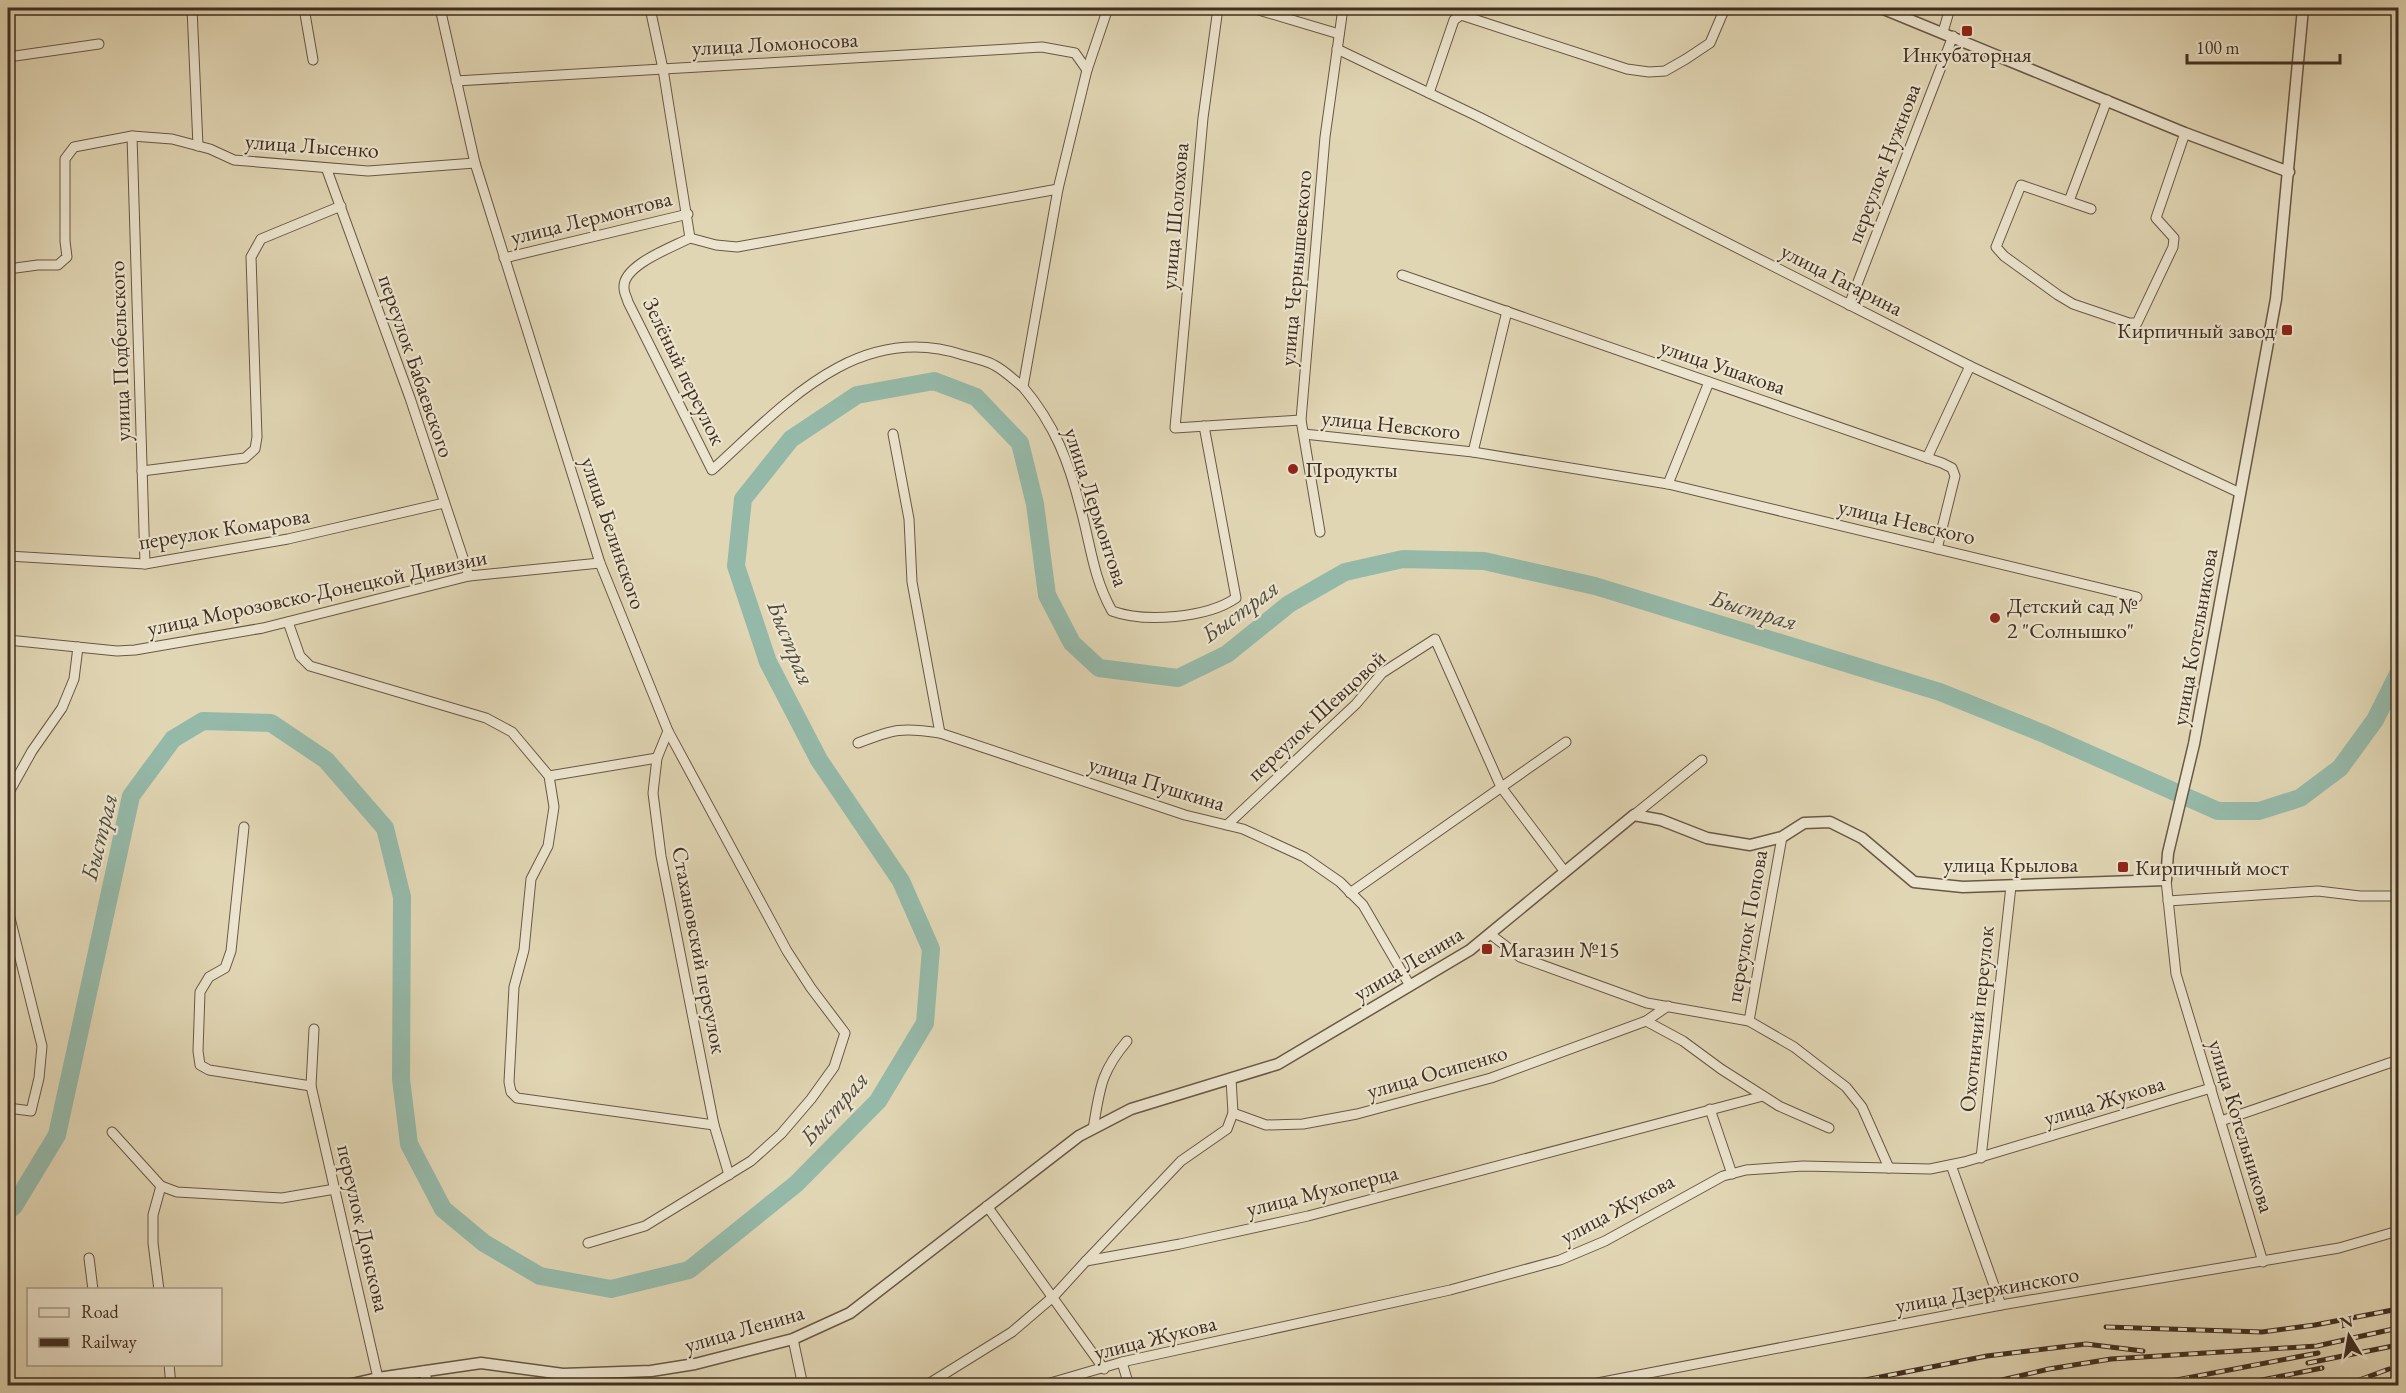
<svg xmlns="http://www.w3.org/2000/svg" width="2406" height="1393" font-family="'EB Garamond',serif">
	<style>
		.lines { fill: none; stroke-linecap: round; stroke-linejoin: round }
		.river { stroke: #95b9a9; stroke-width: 18 }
		.minor-casing { stroke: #685846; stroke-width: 11 }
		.tertiary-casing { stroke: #685846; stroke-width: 13 }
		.minor { stroke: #ece4ce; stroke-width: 9 }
		.tertiary { stroke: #ece4ce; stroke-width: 10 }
		.rail-casing { stroke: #3f2e21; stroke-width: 5 }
		.rail { stroke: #ece4ce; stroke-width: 3; stroke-dasharray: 9; stroke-linecap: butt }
		.poi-dot { fill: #8f2418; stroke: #ece4ce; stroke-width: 2 }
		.labels { text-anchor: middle; stroke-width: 4.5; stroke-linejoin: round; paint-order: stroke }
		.street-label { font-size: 22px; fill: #3f2e21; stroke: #ece4ce }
		.poi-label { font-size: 22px; fill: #3f2e21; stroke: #ece4ce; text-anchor: start }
		.water-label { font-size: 24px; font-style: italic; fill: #504a3c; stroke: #ece4ce }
	</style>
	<rect width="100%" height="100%" fill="#e1d6b4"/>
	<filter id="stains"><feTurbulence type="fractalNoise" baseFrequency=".00333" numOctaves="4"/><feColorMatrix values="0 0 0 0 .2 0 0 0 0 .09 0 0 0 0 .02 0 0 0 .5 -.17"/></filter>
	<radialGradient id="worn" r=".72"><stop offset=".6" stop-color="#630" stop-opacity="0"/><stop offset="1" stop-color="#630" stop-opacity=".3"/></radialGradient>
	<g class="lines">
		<!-- river -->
		<path class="river" d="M8,1211l6,-5 43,-71 74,-339 42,-57 30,-18 68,2 55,37 59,68 17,69 -1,182 8,65 34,65 41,34 56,33 71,13 78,-19 107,-86 82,-83 47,-78 6,-74 -30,-68 -82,-121 -51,-98 -32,-96 7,-67 48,-60 66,-44 77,-14 42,16 44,46 15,61 12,91 25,48 27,25 79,10 49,-24 62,-50 56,-32 58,-13 81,2 111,25 345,106 102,41 176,78h41l41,-13 40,-30 35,-48 23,-46"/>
		<defs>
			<g id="minor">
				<path d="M192,8l6,138"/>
				<path d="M304,8l9,52"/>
				<path d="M440,8l35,155 125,400 68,168 119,220 24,37 34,45 -11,34 -23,32 -30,35 -30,27 -106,65 -57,17"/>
				<path d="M650,8l13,61 27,169"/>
				<path d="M1108,8l-21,62 -29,119 -35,198c32,38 46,75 58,123 10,37 12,67 31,101 33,12 95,7 124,-13l-32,-172"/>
				<path d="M1218,8l-15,110 -28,310 126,-8"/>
				<path d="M1252,8l87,26"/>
				<path d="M1943,32l7,-24"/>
				<path d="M1337,49l142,68 491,249 270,127"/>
				<path d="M8,57l91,-13"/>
				<path d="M456,81l586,-34 33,6 12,17"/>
				<path d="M1429,93l25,-73 7,-5 166,54 22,3 16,-1 21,-12 24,-16 15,-35"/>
				<path d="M132,136l13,428"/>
				<path d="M327,170l83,228 59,178"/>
				<path d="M2069,201l38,-101"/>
				<path d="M2091,209l-70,-24 -25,62 8,9 54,39 15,9 56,19h8l36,-76 1,-9 -18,-20 29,-85"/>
				<path d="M504,258l184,-44"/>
				<path d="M8,269l30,-4h20l9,-8 -2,-16v-82l9,-12 58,-11 40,3 38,10 24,11 134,11 107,-8"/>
				<path d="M1402,275l540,188 10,5 3,8 -18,73"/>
				<path d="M1849,305l104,-269"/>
				<path d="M1023,387c-9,-7 -19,-17 -29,-22 -9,-5 -21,-7 -31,-10 -106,-35 -180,51 -251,115l-84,-168c-1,-4 -4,-9 -4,-14 -2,-23 49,-41 66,-50l26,7 21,2 321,-58"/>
				<path d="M893,434l16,85 3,63 28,151"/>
				<path d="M1304,434l169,18 195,32 469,113"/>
				<path d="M1473,452l34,-141"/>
				<path d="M1927,458l43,-92"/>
				<path d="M142,471l103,-13 10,-9 2,-12 -6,-180 10,-18 80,-33"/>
				<path d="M1668,484l41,-102"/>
				<path d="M1320,532l-19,-112 24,-283 18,-129"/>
				<path d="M8,556l137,8 143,-25 156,-36"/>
				<path d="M288,622l12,34 10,10 176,52 26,14 37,44 5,31 -6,39 -17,33 -7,71 -10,37 -5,95 2,10 6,6 197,27"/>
				<path d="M8,640l109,11 18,-1 128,-22 206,-52 131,-13"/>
				<path d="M668,731l-11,27 -4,35 8,63 53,269 15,50"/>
				<path d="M858,743c36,-14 44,-16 82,-10l245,82 58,14 61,28 36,25 23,23 46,79"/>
				<path d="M549,776l108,-18"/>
				<path d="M8,794l24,-43 30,-43 12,-29 4,-32"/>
				<path d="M1634,815l68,-55"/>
				<path d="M1227,825l129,-121 26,-31 53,-34 66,148 64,85"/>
				<path d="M244,827l-13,124 -6,17 -16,9 -9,15 -2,59 2,14 9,5 102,16"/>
				<path d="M2166,880l10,94 87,288"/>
				<path d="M1350,893l216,-151"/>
				<path d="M2168,901l150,-10 42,5h38"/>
				<path d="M8,910l34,136 -3,32 -8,33 -23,-3"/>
				<path d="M1490,934l30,23 127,46 102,18 45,26 52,40 16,20 27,61"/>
				<path d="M1646,1021l37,20 38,28 58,37 50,22"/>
				<path d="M1749,1021l33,-184"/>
				<path d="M314,1029l-3,57 67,292"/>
				<path d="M1710,1109l22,65"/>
				<path d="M1233,1113l33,12 37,-1 54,-10 134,-36 155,-57 22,-15"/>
				<path d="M2221,1121l177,-61"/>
				<path d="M1093,1129c7,-40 7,-56 34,-88"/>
				<path d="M112,1132l49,54 16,6 105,6 53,-9"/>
				<path d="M1981,1158l30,-272"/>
				<path d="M1951,1165l50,140"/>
				<path d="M987,1206l117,163"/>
				<path d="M89,1258l4,32"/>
				<path d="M1086,1261l95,-100 46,-32 6,-16 -2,-34"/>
				<path d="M159,1290l-6,-47v-28l8,-29"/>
				<path d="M793,1339l10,47"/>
				<path d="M1122,1362l7,24"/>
				<path d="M169,1364l2,22"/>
				<path d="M423,1371l7,15"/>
				<path d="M925,1386l87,-54 42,-36 32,-35 94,-17 128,-28 455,-120"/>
				<path d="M1040,1386l82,-24 328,-72 110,-30 45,-19 118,-65 23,-6 57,-4 127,3 34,-7 247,-74"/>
				<path d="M1582,1386l419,-81 338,-57 59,-17"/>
			</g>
			<g id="tertiary">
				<path d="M1881,8l304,125 104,39"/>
				<path d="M343,1386l35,-8 103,-15 82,11 88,-3 44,-7 98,-25 57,-26 229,-177 52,-27 147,-45 192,-114 164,-135 27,5 46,18 43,7 32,-8 22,-14 26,-1 32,16 52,44 49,5 203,-7 2,-27 26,-109 82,-445 27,-291"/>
			</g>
		</defs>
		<!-- minor casing -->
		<use href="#minor" class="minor-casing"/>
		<!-- tertiary casing -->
		<use href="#tertiary" class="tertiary-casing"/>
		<!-- minor -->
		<use href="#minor" class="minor"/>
		<!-- tertiary -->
		<use href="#tertiary" class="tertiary"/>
		<defs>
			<g id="rail">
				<path d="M2106,1327l156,5 53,-7 83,-16"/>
				<path d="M2308,1363l90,-18"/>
				<path d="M1993,1382l56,-13 62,-10 206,-13 81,-18"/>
				<path d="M1835,1386l152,-30 99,-12 57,7"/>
				<path d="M2145,1386l173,-33"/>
				<path d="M2232,1386l90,-18"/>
				<path d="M2343,1386l46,-17"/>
			</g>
		</defs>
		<!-- rail casing -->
		<use href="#rail" class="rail-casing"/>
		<!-- rail -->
		<use href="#rail" class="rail"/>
	</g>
	<!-- markers -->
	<g class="poi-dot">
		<rect x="1961" y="25" width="12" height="12" rx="3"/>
		<rect x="2281" y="324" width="12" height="12" rx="3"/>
		<circle cx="1293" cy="469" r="6"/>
		<circle cx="1995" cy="618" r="6"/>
		<rect x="2117" y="861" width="12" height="12" rx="3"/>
		<rect x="1481" y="943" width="12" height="12" rx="3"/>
	</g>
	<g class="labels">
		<!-- street labels -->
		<g class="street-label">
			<text transform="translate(775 43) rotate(-3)" y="8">улица Ломоносова</text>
			<text transform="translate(312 145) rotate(4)" y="8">улица Лысенко</text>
			<text transform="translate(1883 163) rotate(-69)" y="8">переулок Нужнова</text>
			<text transform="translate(1174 216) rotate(-85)" y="8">улица Шолохова</text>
			<text transform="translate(591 217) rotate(-14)" y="8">улица Лермонтова</text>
			<text transform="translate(1295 268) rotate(-85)" y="8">улица Чернышевского</text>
			<text transform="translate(1842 279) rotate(27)" y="8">улица Гагарина</text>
			<text transform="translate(119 351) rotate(-92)" y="8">улица Подбельского</text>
			<text transform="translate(417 366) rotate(71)" y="8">переулок Бабаевского</text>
			<text transform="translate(1723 366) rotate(19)" y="8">улица Ушакова</text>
			<text transform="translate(685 371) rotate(64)" y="8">Зелёный переулок</text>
			<text transform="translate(1391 424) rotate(6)" y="8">улица Невского</text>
			<text transform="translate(1097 507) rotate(72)" y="8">улица Лермонтова</text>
			<text transform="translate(1907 521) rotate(13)" y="8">улица Невского</text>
			<text transform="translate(224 528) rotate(-9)" y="8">переулок Комарова</text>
			<text transform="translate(614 533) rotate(71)" y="8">улица Белинского</text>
			<text transform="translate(317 592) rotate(-12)" y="8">улица Морозовско-Донецкой Дивизии</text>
			<text transform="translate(2194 637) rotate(-80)" y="8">улица Котельникова</text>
			<text transform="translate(1316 715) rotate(-43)" y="8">переулок Шевцовой</text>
			<text transform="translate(1157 783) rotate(17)" y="8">улица Пушкина</text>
			<text x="2011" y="872">улица Крылова</text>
			<text transform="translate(1746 926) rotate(-80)" y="8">переулок Попова</text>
			<text transform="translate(700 950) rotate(79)" y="8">Стахановский переулок</text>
			<text transform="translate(1408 963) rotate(-31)" y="8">улица Ленина</text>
			<text transform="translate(1976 1019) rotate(-84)" y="8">Охотничий переулок</text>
			<text transform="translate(1437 1071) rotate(-16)" y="8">улица Осипенко</text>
			<text transform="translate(2104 1100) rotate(-17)" y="8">улица Жукова</text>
			<text transform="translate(2242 1126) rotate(73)" y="8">улица Котельникова</text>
			<text transform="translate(1322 1190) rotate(-14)" y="8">улица Мухоперца</text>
			<text transform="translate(1617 1208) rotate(-28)" y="8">улица Жукова</text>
			<text transform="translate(364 1228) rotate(77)" y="8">переулок Донскова</text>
			<text transform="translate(1987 1289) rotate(-10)" y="8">улица Дзержинского</text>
			<text transform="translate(744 1328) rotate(-16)" y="8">улица Ленина</text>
			<text transform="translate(1155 1337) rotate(-14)" y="8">улица Жукова</text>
		</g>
		<!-- poi labels -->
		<g class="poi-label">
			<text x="1967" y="62" text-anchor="middle">Инкубаторная</text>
			<text x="2275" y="338" text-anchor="end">Кирпичный завод</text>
			<text x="1305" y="477">Продукты</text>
			<text x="2007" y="613">Детский сад №<tspan x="2007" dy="25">2 "Солнышко"</tspan></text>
			<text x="2135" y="875">Кирпичный мост</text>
			<text x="1499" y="957">Магазин №15</text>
		</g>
		<!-- water labels -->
		<g class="water-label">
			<text transform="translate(1754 610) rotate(17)" y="8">Быстрая</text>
			<text transform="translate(1240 611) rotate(-36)" y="8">Быстрая</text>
			<text transform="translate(791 643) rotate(68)" y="8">Быстрая</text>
			<text transform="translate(99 837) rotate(-76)" y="8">Быстрая</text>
			<text transform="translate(834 1108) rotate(-48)" y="8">Быстрая</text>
		</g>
	</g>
	<!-- margin -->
	<rect width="2406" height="1393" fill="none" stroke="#e1d6b4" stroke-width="30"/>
	<rect x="9" y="9" width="2388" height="1375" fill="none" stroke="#3f2e21" stroke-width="3"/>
	<rect x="15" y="15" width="2376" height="1363" fill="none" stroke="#3f2e21" stroke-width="1.5"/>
	<!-- legend -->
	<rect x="27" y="1288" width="195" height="78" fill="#ece4ce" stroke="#a79b89" stroke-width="1.5"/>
	<rect x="39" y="1308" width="30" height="9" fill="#ece4ce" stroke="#a79b89" stroke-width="1.5"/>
	<text x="81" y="1318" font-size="18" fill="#3f2e21">Road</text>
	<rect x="39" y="1338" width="30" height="9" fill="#3f2e21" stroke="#a79b89" stroke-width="1.5"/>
	<text x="81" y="1348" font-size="18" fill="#3f2e21">Railway</text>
	<!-- north arrow -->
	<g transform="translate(2349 1336) rotate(349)" stroke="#ece4ce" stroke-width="4.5" paint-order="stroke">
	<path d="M0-4.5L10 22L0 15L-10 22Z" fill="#3f2e21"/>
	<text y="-9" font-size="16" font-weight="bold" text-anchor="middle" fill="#3f2e21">N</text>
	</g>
	<!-- scale -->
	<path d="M2187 54v9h153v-9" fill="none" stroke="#3f2e21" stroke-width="3"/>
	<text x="2196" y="54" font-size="18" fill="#3f2e21" stroke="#ece4ce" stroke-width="4.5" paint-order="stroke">100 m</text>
	<rect width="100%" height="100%" filter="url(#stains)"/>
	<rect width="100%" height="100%" fill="url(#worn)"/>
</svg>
